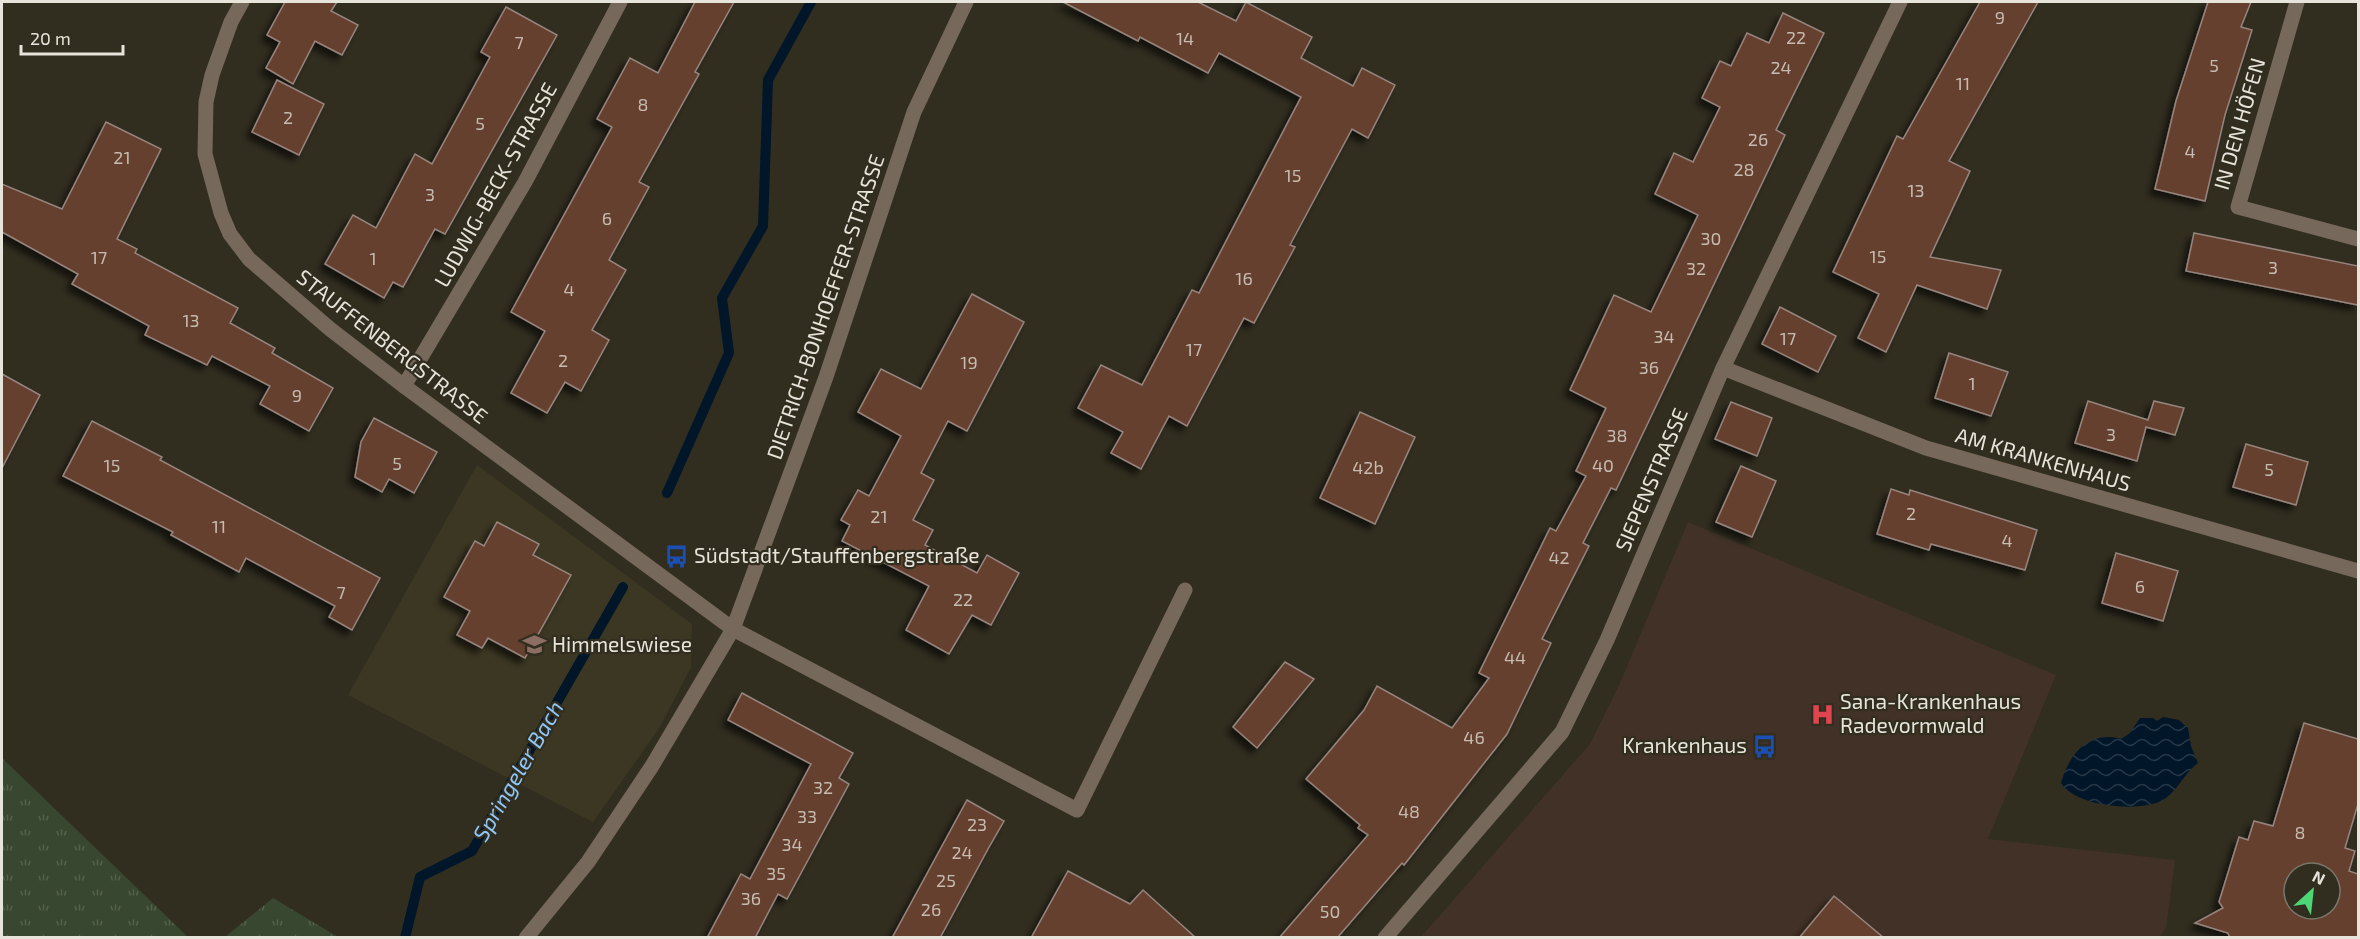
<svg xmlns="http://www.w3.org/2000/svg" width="2360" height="939" font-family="'Exo 2',sans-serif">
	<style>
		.built { fill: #3c3723 }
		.medical { fill: #413126 }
		.grass { fill: url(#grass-tufts) }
		.water { fill: url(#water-waves) }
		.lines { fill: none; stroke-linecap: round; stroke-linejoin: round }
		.stream { stroke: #011629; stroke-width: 10 }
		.building { fill: #663f2e; stroke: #96857e; stroke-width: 1.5; fill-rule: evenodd; filter: url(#shadow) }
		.minor { stroke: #76685a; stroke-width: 15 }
		.labels { text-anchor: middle; stroke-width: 4.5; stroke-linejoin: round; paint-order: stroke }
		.number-label { font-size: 18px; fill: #c6bbb0 }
		.street-label { font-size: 21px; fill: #e6e4db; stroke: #312e20 }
		.poi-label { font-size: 21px; fill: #e6e4db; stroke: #312e20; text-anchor: start }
		.water-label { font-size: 22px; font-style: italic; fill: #90c6f8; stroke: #312e20 }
	</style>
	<defs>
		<pattern id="grass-tufts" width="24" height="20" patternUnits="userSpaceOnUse" patternTransform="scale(1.5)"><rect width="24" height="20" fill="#384730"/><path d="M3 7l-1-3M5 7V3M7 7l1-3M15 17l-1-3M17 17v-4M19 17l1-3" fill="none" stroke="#55614d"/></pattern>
		<pattern id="water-waves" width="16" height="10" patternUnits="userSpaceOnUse" patternTransform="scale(1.5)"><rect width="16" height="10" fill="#011629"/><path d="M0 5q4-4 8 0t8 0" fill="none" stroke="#263847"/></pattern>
		<filter id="shadow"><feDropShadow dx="-5.5" dy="5.5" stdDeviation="3" flood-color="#0009"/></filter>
	</defs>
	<rect width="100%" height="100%" fill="#312e20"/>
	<!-- built -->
	<path class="built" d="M477,465l215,159 -1,43 -31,60 -67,95 -245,-127z"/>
	<!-- medical -->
	<path class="medical" d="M1688,522l368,153 -68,164 187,21 -9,68 -6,9 -740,1 170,-194 29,-59z"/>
	<!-- grass -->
	<g class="grass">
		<path d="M2,758l186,179h-186z"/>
		<path d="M273,898l65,39h-113z"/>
	</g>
	<!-- water -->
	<path class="water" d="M2163,717l16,3 9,8 3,18 7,17c-14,10 -20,28 -35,37 -23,13 -87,7 -102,-17 8,-29 28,-53 60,-44l9,-6 10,-15h13l4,3z"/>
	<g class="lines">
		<!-- stream -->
		<g class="stream">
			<path d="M667,493l62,-140 -7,-55 41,-72 5,-146 43,-78"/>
			<path d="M405,938l15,-61 52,-26 151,-264"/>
		</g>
	</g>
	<!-- building -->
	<g class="building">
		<path d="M285,2h52l-6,9 27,14 -16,30 -27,-14 -22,43 -27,-16 14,-26 -13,-7z"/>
		<path d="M695,2h39l-39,70 4,2 -60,108 10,5 -40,73 17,10 -34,60 17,10 -28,51 -16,-9 -18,31 -36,-20 34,-62 -34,-19 101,-185 -15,-8 33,-61 28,15z"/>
		<path d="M1063,2h135l38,19 10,-19 66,35 -11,21 52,28 9,-18 33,17 -27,53 -16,-9 -62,116 5,2 -41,76 -10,-5 -57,108 -18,-10 -28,53 -30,-16 12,-21 -45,-24 23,-43 41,20 50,-95 7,3 102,-196 -82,-44 -11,20 -68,-36 -2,4z"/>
		<path d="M1980,2h58l-89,159 21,10 -40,86 71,13 -14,39 -70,-24 -31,67 -28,-14 21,-44 -46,-22 64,-136 6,3z"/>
		<path d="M2208,2h43l-10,25 11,3 -27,85 -20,86 -50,-12 21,-88z"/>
		<path d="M506,7l51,28 -112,199 -10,-5 -32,58 -10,-5 -9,16 -59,-34 28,-49 23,13 39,-74 17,10 58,-107 -9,-5z"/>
		<path d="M1783,13l41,20 -48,97 9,5 -169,355 -5,-2 -28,55 6,3 -47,93 9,4 -44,91 -103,131 -2,-2 -65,75h-58l89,-103 -10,-7 2,-3 -54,-46 58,-69 13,-24 75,42 37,-50 -10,-5 71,-145 6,3 30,-55 -10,-5 30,-63 -36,-18 44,-95 37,17 47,-97 -43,-21 19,-41 19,9 27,-55 -18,-9 18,-37 11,5 16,-33 22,10z"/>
		<path d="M277,80l47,24 -25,51 -47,-23z"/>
		<path d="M106,122l55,27 -44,90 20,10 -2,4 103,55 -8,15 45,25 -3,5 61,35 -24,43 -49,-27 10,-18 -58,-30 -5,9 -62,-30 4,-9 -77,-42 6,-10 -76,-42v-48l60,25z"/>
		<path d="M2194,233l164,33v39l-172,-34z"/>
		<path d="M972,294l52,28 -57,109 -19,-10 -27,52 13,7 -21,40 20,10 -8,15 52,28 10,-18 32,18 -28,52 -19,-10 -23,39 -43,-24 23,-44 -87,-45 8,-16 -9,-5 17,-30 11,6 32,-60 -43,-24 23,-43 40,20z"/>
		<path d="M1780,307l56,29 -18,36 -56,-28z"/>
		<path d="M1949,353l59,19 -17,44 -56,-18z"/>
		<path d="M2,374l38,21 -38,73z"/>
		<path d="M2088,401l60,19 6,-19 30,7 -9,27 -29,-8 -9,34 -62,-18z"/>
		<path d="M1731,402l41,16 -15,38 -42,-17z"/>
		<path d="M1360,412l55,25 -40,87 -55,-26z"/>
		<path d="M374,418l63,34 -23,41 -25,-14 -7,13 -27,-15 6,-35z"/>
		<path d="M92,421l70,36 -2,3 220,118 -28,52 -23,-13 6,-11 -89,-48 -7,14 -68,-37 2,-3 -110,-56z"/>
		<path d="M2246,444l62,18 -12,43 -63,-18z"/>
		<path d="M1741,466l35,15 -24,56 -36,-15z"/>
		<path d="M1891,489l18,6 1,-5 127,40 -12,40 -94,-26 -2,6 -52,-16z"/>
		<path d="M497,522l42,22 -6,11 38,20 -46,83 -37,-20 -6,10 -25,-13 13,-24 -26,-14 31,-56 9,5z"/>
		<path d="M2116,553l62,18 -15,50 -61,-18z"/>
		<path d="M1285,662l29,17 -57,69 -24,-21z"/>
		<path d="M742,693l111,60 -14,25 10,6 -62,115 -9,-5 -23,44h-48l34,-64 9,5 61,-115 -83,-44z"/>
		<path d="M2304,723l54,16v65l-13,44 10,3 -6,20 9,3v64h-128l-2,-5 -33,-10 28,-15 -4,-6 20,-65 9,3 6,-19 19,5zM2294,873h36v36h-36z"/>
		<path d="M967,800l37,21 -16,28 -48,89h-48z"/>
		<path d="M1068,871l62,33 13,-14 53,48h-165z"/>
		<path d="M1834,896l50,42h-85z"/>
	</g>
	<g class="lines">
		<!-- minor -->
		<g class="minor">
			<path d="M242,2l-11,20 -19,53 -6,27 -1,52 16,59 9,21 19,25 81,70 74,57 329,243 344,181 108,-220"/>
			<path d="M2297,2l-59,205 120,32"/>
			<path d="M1723,368l203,80 432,123"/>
			<path d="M404,386l121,-204 95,-180"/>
			<path d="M526,938l62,-76 64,-96 81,-137 93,-252 88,-265 52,-110"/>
			<path d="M1385,938l177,-206 45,-92 116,-272 177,-366"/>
		</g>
	</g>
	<!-- icons -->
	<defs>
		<symbol id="bus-bare" viewBox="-9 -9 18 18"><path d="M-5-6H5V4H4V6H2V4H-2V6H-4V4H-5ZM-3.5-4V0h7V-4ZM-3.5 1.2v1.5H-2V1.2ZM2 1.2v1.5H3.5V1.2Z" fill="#1a4fb4" stroke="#312e20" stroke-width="2.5" paint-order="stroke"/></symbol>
		<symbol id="school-bare" viewBox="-9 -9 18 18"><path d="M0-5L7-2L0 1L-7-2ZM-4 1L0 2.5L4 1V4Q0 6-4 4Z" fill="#8d6e63" stroke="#312e20" stroke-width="2.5" paint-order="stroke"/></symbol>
		<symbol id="hospital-bare" viewBox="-9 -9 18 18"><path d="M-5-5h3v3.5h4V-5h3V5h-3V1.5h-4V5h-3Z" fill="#e0444e" stroke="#312e20" stroke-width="2.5" paint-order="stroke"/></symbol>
	</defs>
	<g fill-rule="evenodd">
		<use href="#bus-bare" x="660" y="540" width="33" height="33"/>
		<use href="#school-bare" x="518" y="628" width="33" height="33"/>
		<use href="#hospital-bare" x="1806" y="698" width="33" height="33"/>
		<use href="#bus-bare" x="1748" y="730" width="33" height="33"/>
	</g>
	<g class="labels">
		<!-- number labels -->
		<g class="number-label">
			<text x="2000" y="24">9</text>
			<text x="1796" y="44">22</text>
			<text x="1185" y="45">14</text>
			<text x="519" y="49">7</text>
			<text x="2214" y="72">5</text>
			<text x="1781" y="74">24</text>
			<text x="1963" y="90">11</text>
			<text x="643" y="111">8</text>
			<text x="288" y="124">2</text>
			<text x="480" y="130">5</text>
			<text x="1758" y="146">26</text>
			<text x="2190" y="158">4</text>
			<text x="122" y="164">21</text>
			<text x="1744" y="176">28</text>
			<text x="1293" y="182">15</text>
			<text x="1916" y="197">13</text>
			<text x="430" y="201">3</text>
			<text x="607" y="225">6</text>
			<text x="1711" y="245">30</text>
			<text x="1878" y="263">15</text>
			<text x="99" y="264">17</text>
			<text x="373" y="265">1</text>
			<text x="2273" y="274">3</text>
			<text x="1696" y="275">32</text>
			<text x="1244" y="285">16</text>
			<text x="569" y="296">4</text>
			<text x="191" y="327">13</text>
			<text x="1664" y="343">34</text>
			<text x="1788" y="345">17</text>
			<text x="1194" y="356">17</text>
			<text x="563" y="367">2</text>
			<text x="969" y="369">19</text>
			<text x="1649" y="374">36</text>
			<text x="1972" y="390">1</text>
			<text x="297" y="402">9</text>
			<text x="2111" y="441">3</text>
			<text x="1617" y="442">38</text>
			<text x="397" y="470">5</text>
			<text x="112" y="472">15</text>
			<text x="1603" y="472">40</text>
			<text x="1368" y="474">42b</text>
			<text x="2269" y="476">5</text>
			<text x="1911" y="520">2</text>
			<text x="879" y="523">21</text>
			<text x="219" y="533">11</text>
			<text x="2007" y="547">4</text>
			<text x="1559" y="564">42</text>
			<text x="2140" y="593">6</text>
			<text x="341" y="599">7</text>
			<text x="963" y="606">22</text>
			<text x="1515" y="664">44</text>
			<text x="1474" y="744">46</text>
			<text x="823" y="794">32</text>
			<text x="1409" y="818">48</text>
			<text x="807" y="823">33</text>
			<text x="977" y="831">23</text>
			<text x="2300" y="839">8</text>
			<text x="792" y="851">34</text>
			<text x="962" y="859">24</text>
			<text x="776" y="880">35</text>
			<text x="946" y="887">25</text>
			<text x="751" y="905">36</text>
			<text x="931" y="916">26</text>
			<text x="1330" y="918">50</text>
		</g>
		<!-- street labels -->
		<g class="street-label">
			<text transform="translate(2240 124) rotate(-74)" y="7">IN DEN HÖFEN</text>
			<text transform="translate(496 185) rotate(-61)" y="7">LUDWIG-BECK-STRASSE</text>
			<text transform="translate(826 307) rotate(-71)" y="7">DIETRICH-BONHOEFFER-STRASSE</text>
			<text transform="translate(392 347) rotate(38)" y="7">STAUFFENBERGSTRASSE</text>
			<text transform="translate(2043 460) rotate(16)" y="7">AM KRANKENHAUS</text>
			<text transform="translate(1652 480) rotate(-67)" y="7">SIEPENSTRASSE</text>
		</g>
		<!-- poi labels -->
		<g class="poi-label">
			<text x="694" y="563">Südstadt/Stauffenbergstraße</text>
			<text x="552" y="652">Himmelswiese</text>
			<text x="1840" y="709">Sana-Krankenhaus<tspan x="1840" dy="24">Radevormwald</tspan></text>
			<text x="1747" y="753" text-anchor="end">Krankenhaus</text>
		</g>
		<!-- water labels -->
		<g class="water-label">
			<text transform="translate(518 771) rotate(-60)" y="8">Springeler Bach</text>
		</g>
	</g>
	<!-- border -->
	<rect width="2360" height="939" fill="none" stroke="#e6e4db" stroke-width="6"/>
	<!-- north arrow -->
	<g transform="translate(2312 891) rotate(27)"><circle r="28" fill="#312e20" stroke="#79776b" stroke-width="1.5"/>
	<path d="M0-4.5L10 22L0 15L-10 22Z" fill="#4dd676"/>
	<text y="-9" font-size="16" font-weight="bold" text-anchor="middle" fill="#e6e4db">N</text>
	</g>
	<!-- scale -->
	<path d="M21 45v9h102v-9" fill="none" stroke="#e6e4db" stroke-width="3"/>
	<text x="30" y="45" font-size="18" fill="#e6e4db" stroke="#312e20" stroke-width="4.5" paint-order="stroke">20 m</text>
</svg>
